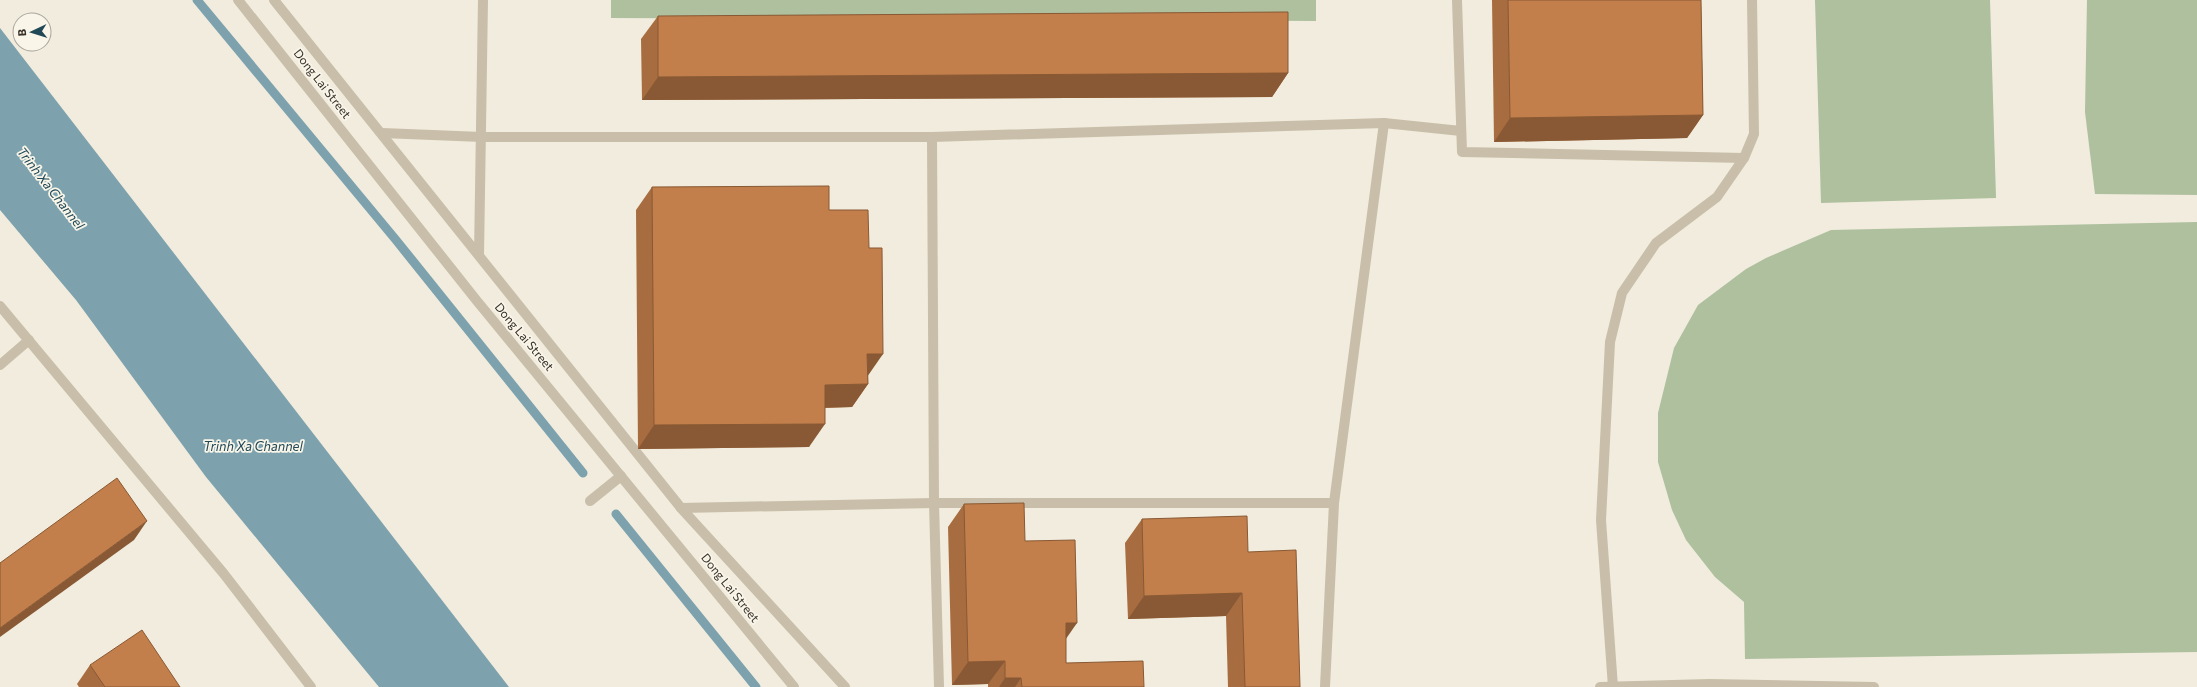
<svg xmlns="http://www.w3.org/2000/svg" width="2197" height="687" font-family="Commissioner,sans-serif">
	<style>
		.green { fill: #aec09d }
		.water { fill: #7da2ae }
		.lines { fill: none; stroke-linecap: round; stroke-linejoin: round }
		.stream { stroke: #7da2ae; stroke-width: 9 }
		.minor { stroke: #c9bea9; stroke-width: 10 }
		.wall { fill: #a76d40 }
		.shaded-wall { fill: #885934 }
		.building { fill: #c27f4b; stroke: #885934 }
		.labels { text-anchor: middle; stroke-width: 3.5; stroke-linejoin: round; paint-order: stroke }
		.street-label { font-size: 12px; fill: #373029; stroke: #f9f5e9 }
		.water-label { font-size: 13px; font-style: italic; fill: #204857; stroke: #f9f5e9 }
	</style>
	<rect width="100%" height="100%" fill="#f1ecdd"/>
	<!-- green -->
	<g class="green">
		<path d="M611,0h705v21l-705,-3z"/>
		<path d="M1815,0h175l6,198 -175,5z"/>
		<path d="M2087,0h110v195l-102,-1 -10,-82z"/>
		<path d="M2197,222v430l-452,7 -1,-57 -29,-25 -29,-37 -14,-30 -14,-48v-49l16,-65 24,-43 48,-36 20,-11 65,-28z"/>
	</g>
	<!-- water -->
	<path class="water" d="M0,28l509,659h-130l-173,-210 -130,-177 -76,-90z"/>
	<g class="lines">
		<!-- stream -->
		<g class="stream">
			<path d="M197,0l199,240 187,233"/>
			<path d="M616,514l140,173"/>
		</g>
		<!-- minor -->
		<g class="minor">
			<path d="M238,0l239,301 317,386"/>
			<path d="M274,0l407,508 164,179"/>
			<path d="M1457,0l5,152 282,6"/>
			<path d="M382,133l100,4h450l452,-14 77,8"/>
			<path d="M932,137l2,366 5,184"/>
			<path d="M479,255l4,-255"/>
			<path d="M0,306l224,268 87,113"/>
			<path d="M0,365l29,-25"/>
			<path d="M590,501l31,-25"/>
			<path d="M681,508l253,-5h400"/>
			<path d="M1325,687l9,-184 50,-380"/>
			<path d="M1600,687l109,-3 165,3"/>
			<path d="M1613,687l-12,-167 9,-178 12,-49 34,-50 61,-46 27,-39 10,-24 -2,-134"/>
		</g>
	</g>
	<!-- wall -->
	<g class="wall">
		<path d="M1492,0h209l2,115 -16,23 -193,4z"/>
		<path d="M658,16l630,57 -16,24 -630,3 -1,-61z"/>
		<path d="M652,187l177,23 39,165v9l-16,23 -27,1 -16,39 -171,2 -2,-239z"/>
		<path d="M964,504l61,37 41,98v24l78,24h-156v-3l-36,1 -4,-158z"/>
		<path d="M1142,519l106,33 52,135h-72l-2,-71 -98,3 -3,-76z"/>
		<path d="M90,665l90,22h-101l-2,-3z"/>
	</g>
	<!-- shaded-wall -->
	<g class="shaded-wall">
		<path d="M1288,73l-16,24 -630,3 16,-23z"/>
		<path d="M1703,115l-16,23 -193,4 16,-24z"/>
		<path d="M867,354h16l-16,23z"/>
		<path d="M868,384l-16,23 -44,1 17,-23z"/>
		<path d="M825,424l-16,23 -171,2 16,-24z"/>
		<path d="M147,521l-13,19 -134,97v-9z"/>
		<path d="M1242,593l-16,23 -98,3 16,-23z"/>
		<path d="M1066,623h11l-16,23z"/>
		<path d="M1005,661l-17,23 -36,1 16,-23z"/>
		<path d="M1005,678h16l-6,9h-16z"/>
	</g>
	<!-- building -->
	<g class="building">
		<path d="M1508,0h193l2,115 -193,3z"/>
		<path d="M1288,12v61l-630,4v-61z"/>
		<path d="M829,186v24h39l1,38h13l1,106h-16l1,30 -43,1v39l-171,1 -2,-238z"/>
		<path d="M117,478l30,43 -147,107v-65z"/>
		<path d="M1024,503l1,38 50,-1 2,83h-11v40l77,-2 1,26h-122l-1,-9h-16v-17l-37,1 -4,-158z"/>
		<path d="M1247,516l1,36 48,-2 4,137h-55l-3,-94 -98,3 -2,-77z"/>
		<path d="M142,630l38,57h-75l-15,-22z"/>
	</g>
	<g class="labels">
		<!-- street labels -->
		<g class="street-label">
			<text transform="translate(322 84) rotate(52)" y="4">Dong Lai Street</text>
			<text transform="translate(524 337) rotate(50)" y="4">Dong Lai Street</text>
			<text transform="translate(730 588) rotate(51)" y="4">Dong Lai Street</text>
		</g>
		<!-- water labels -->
		<g class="water-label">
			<text transform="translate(51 188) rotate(52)" y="5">Trinh Xa Channel</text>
			<text x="253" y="451">Trinh Xa Channel</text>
		</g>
	</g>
	<!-- north arrow -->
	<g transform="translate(32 32) rotate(266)"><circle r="19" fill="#f9f5e9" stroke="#aba69c"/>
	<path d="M0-3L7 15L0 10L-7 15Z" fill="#204857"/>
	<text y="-6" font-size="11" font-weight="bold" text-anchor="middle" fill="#373029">B</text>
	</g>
</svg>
